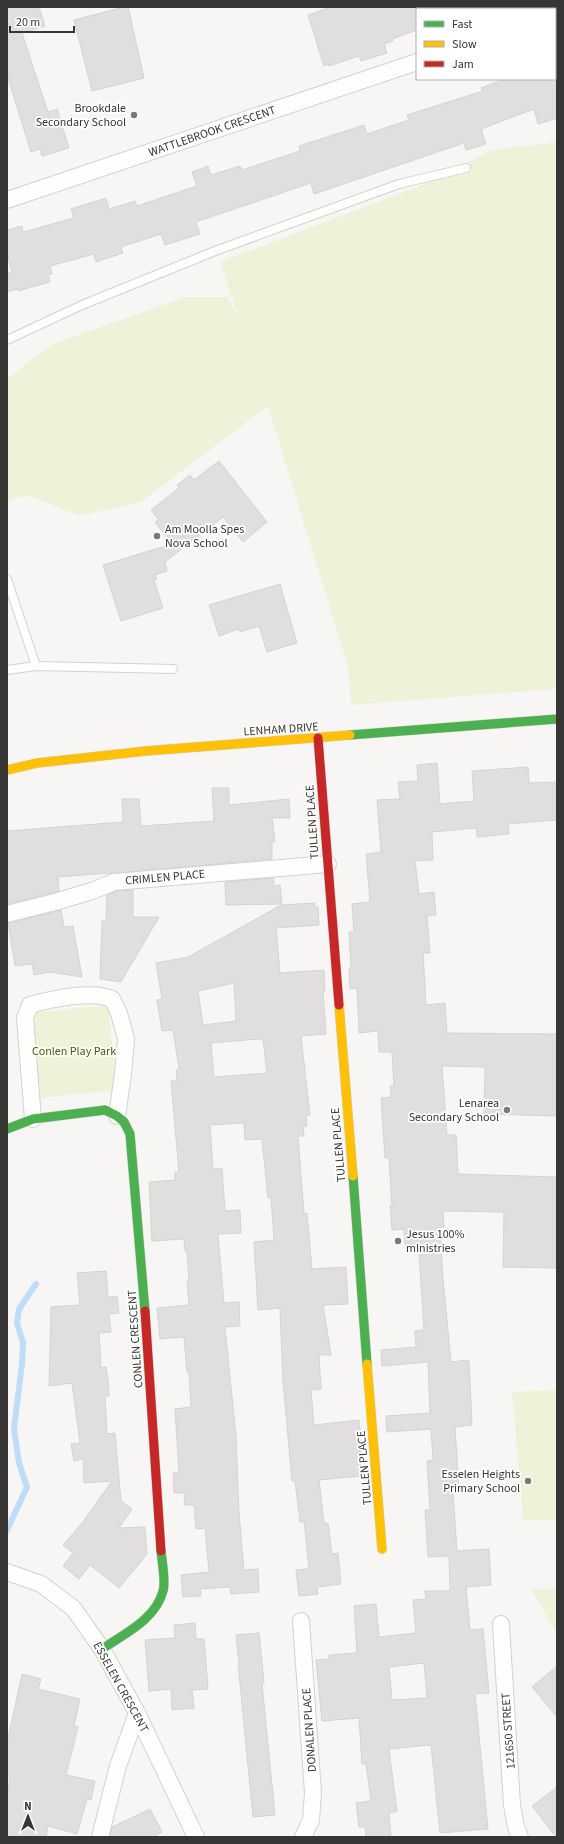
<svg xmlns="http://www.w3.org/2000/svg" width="564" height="1844" font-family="'Source Sans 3',sans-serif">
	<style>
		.green { fill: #eff2d8 }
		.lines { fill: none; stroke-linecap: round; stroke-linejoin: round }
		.stream { stroke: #bfddf8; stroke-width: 6 }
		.building { fill: #e0dede; stroke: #d5d3d3; fill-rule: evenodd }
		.lane-casing { stroke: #d3d2d0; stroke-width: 10 }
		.street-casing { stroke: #d3d2d0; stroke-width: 18 }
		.fast-casing { stroke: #d3d2d0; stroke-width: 10 }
		.slow-casing { stroke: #d3d2d0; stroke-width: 10 }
		.jam-casing { stroke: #d3d2d0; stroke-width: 10 }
		.lane { stroke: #fefefd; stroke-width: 8 }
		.street { stroke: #fefefd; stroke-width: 16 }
		.fast { stroke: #4caf50; stroke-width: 9 }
		.slow { stroke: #ffc107; stroke-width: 9 }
		.jam { stroke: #c62828; stroke-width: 9 }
		.poi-dot { fill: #7b7978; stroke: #fff; stroke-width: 1.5 }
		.labels { text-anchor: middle; stroke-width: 3.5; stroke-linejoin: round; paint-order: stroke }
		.poi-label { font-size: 12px; fill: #373635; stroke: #fff; text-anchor: end }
		.street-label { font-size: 12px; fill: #373635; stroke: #fff }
		.park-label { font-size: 12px; fill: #515603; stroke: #fff }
	</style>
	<rect width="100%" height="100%" fill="#f8f6f4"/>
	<!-- green -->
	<g class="green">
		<path d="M557,142v547l-206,16 -3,-38 -80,-261 -127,96 -62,14 -51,-21 -21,6v-122l45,-35 134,-47h41l11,19 -18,-54 200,-76 72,-36z"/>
		<path d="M108,1005l9,85 -77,8 -9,-85z"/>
		<path d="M557,1390v130h-34l-11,-128z"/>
		<path d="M531,1589h26v45z"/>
	</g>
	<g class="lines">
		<!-- stream -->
		<path class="stream" d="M7,1530l20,-43 -8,-24 -5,-34 8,-65 1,-21 -6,-20 2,-14 17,-25"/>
	</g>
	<!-- building -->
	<g class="building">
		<path d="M7,7h32l6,19 -23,7 26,79 9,-3 12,39 -27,8 -2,-7 -9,3 -24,-77z"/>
		<path d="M124,7h4l16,71 -52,13 -18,-71z"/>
		<path d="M331,7h86v23l-25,9 1,2 -9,3 3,9 -26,8 -2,-5 -30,10 -1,-2 -4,2 -16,-51z"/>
		<path d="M505,79h52v39l-19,6 -4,-15 -53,20 5,15 -20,6 -2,-7 -150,51 -3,-11 -115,39 4,12 -35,11 -4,-11 -40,13 2,6 -27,9 -2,-8 -44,12 2,8 -4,1 2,7 -32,9 -1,-2 -10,3v-19l5,-1 -5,-18v-24l15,-4 1,6 51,-14 -3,-9 35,-11 3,11 26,-8 2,5 60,-20 -5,-14 16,-6 3,9 29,-9 2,4 58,-19 -1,-5 65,-21 3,9 42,-14 -2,-5 76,-24 -2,-3z"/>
		<path d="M219,461l48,61 -24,20 -20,-25 -58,45 2,9 -12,4 2,4 -3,1 9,28 -42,13 -18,-56 69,-21 -17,-22 4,-2 -8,-10 28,-22 -2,-3 13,-10 4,5z"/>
		<path d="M280,584l17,59 -30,9 -8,-26 -19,6 -1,-3 -20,7 -10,-31z"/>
		<path d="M437,763l3,41 34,-3 -2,-30 56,-4 1,16 28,-1v38l-49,4 1,10 -32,3 -1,-9 -44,4 1,28 -18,1 4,33 15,-2 2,23 -9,1 3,37h-7l3,52 19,-2 2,30 110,1v82l-73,-2 1,-47 -43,-1 5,69h9l2,39 99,3v91l-54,-1 1,-55 -61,-1 1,16h-4l3,52 8,83 18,-2 3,65 -17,2 4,64 -6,1 4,59 32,-2 2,36 -25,2 4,43 13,-1 2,21 4,43 -14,1 13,135 -48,4 -9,-88 -42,4 8,62 -8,2 2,24h-25l-1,-10h-6l-3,-24 15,-2 -5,-37h-4l-3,-46 -37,3 -6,-61 13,-1v-4l28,-2 -3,-47 22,-2 3,33 37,-4 -3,-33 13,-1 -1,-8h25l-1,-35 -21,1 -3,-47h5l-3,-49 6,-1 -2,-31 -44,3 -1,-16 44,-3 -2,-51 -46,4 -1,-16 35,-3 -1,-16 9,-1 -5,-77h-13l-2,-24 -12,1 -2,-24h2l-3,-48h-4l-4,-60 10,-1 -1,-11h4l-2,-34h-13l-1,-21 -19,2 -2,-45 -7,1 -1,-21h2l-2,-36h5l-2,-28 18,-2 -4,-48 15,-2 -4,-52 23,-1 -2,-17 20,-1 -1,-16zM424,1663l3,35 -35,2 -3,-33z"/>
		<path d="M212,788h17v17l60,-6 1,19h-18l3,23 -3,1v17l-164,15v-1l-50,4 1,14 -52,13v-73l116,-9 -1,-23h17l2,27 73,-5z"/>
		<path d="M273,878l1,8 6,-1 2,19 -56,1 -1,-23z"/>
		<path d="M133,890v27h26l-38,65 -21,-3 2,-58h4l1,-26 9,-4z"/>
		<path d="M315,903v4h3l1,18 -43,3 4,45 44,-3 1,21 -2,1 3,42 -25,2 9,79 -4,1 1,10h-4l1,10h-6l6,78 3,-1 5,56 34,-2 2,37 -25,1 8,50h-12l2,34 -10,1 3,35 45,-5 3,31 -3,1 2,24 -42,4 5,43h4l4,31 6,-1 3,31 -24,3 1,7 -19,2 -3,-26 13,-1 -5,-48 -4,1 -5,-41h-3l-9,-100 -3,-71v-2l-22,2 -4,-68 20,-2 -3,-43 -3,1 -6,-59 -17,1 -1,-17 -34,2 3,44 9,-1 3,43 15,-1 1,23 -23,1 6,69 15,-1 1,24 -15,1 11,109 3,77 5,57 14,-1 1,23 -28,2 -1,-7 -30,2 1,7 -18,1 -2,-22 28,-3 -4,-44 -9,1 -2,-24h-9l-1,-12h-10l-1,-20 6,-1 -4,-63 16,-2 -2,-35h-2l-3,-35 -24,2 -3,-31 32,-3 -2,-23 2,-1 -2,-30h-2l-1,-12 -32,2 -3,-59 26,-2v-8h4l-8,-91h6l-1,-11 3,-1 -6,-39 -11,1 -5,-31 5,-1 -6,-36 32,-6 93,-52zM234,983l2,38 -33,4 -5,-34zM258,1039h5l4,34 -53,4 -3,-34z"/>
		<path d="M61,910l3,17 9,-1 9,51 -32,-5 -16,3 -2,-11 -17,2 -7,-43z"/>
		<path d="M106,1271l2,26 9,-1 2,17 -10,1 2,18 -12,1 2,35 5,-1 2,13 1,16h-4l2,38 8,-1 6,68 11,8 -13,19 26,-1 2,27 -28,34 -29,-23 -11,14 -16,-13 10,-13 -10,-8 19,-22 30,-42 -28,2 -1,-24 -9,2 -3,-17 9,-1 -8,-60 -23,3 2,-79 29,-2 -3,-32z"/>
		<path d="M195,1623l1,16h8l4,50 -16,1 2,18 -22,2 -1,-21 -22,2 -4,-51 30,-2 -1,-13z"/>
		<path d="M259,1633l5,50h-2l13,132 -22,2 -15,-154h1l-3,-28z"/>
		<path d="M557,1666v51l-25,-30z"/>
		<path d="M22,1674l19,5 -3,10 42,10 -6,27 4,1 -12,48 29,6 -4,19 -4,-1 -10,35 -29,-8 -2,11h-39v-44l3,-14 -3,-1v-35z"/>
		<path d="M557,1787v50h-1l-24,-31z"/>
		<path d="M150,1809l12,23 -9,5h-43l2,-10z"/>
	</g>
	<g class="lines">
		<defs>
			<g id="lane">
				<path d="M7,340l75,-35 133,-54 184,-67 67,-16"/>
				<path d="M7,579l29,87"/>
				<path d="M7,670l29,-4 137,3"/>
			</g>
			<g id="street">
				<path d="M555,11l2,-1"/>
				<path d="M7,200l410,-138"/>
				<path d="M7,914l48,-12 37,-11 22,-9 214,-18"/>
				<path d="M33,1119l-8,-101 5,-13c21,-6 62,-15 82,-6l7,14 7,26 -3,35 -6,42"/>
				<path d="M7,1572l34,12 32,24 29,41 35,64 59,124"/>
				<path d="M301,1621l12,172 -2,27 -8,17"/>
				<path d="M501,1624l11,181 4,22 4,10"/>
				<path d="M100,1837l18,-71 19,-53"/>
			</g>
			<g id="fast">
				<path d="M350,735l207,-16"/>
				<path d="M7,1129l26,-10 72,-9 12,6 7,6 6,12 15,177"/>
				<path d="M353,1176l14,188"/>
				<path d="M102,1649c22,-15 54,-30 61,-58 3,-9 -1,-29 -2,-40"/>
			</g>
			<g id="slow">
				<path d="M7,770l30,-7 109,-12 204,-16"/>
				<path d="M339,1005l14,171"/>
				<path d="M367,1364l15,185"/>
			</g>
			<g id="jam">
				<path d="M318,738l21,267"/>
				<path d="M145,1311l16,240"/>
			</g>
		</defs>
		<!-- lane casing -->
		<use href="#lane" class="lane-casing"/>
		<!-- street casing -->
		<use href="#street" class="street-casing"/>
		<!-- fast casing -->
		<use href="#fast" class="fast-casing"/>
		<!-- slow casing -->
		<use href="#slow" class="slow-casing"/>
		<!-- jam casing -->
		<use href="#jam" class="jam-casing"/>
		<!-- lane -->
		<use href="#lane" class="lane"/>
		<!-- street -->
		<use href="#street" class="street"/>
		<!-- fast -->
		<use href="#fast" class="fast"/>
		<!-- slow -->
		<use href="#slow" class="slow"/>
		<!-- jam -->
		<use href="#jam" class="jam"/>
	</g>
	<!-- markers -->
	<g class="poi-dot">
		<circle cx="134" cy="115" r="4"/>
		<circle cx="157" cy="536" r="4"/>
		<circle cx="507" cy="1110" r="4"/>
		<circle cx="398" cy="1241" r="4"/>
		<circle cx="528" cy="1481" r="4"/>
	</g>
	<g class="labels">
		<!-- poi labels -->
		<g class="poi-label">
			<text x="126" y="112">Brookdale<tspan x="126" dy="14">Secondary School</tspan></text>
			<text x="165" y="533" text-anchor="start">Am Moolla Spes<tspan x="165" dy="14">Nova School</tspan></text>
			<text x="499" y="1107">Lenarea<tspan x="499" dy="14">Secondary School</tspan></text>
			<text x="406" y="1238" text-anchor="start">Jesus 100%<tspan x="406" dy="14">mInistries</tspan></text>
			<text x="520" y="1478">Esselen Heights<tspan x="520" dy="14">Primary School</tspan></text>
		</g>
		<!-- street labels -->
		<g class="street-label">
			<text transform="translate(212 131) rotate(-19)" y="4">WATTLEBROOK CRESCENT</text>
			<text transform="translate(281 729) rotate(-4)" y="4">LENHAM DRIVE</text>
			<text transform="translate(312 822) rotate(-94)" y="4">TULLEN PLACE</text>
			<text transform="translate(165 877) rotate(-5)" y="4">CRIMLEN PLACE</text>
			<text transform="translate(338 1145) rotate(-95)" y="4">TULLEN PLACE</text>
			<text transform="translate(135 1339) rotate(-94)" y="4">CONLEN CRESCENT</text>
			<text transform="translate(364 1468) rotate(-95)" y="4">TULLEN PLACE</text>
			<text transform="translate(121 1687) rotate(61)" y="4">ESSELEN CRESCENT</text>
			<text transform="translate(309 1730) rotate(-94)" y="4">DONALEN PLACE</text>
			<text transform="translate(508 1731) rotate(-94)" y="4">121650 STREET</text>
		</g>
		<!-- park labels -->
		<g class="park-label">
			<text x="74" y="1055">Conlen Play Park</text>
		</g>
	</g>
	<!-- border -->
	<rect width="564" height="1844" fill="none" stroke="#373635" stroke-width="16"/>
	<!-- legend -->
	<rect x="416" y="8" width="140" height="72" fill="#ffffff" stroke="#afafae"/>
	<rect x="424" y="21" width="20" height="6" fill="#4caf50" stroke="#afafae"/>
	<text x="452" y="28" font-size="12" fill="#373635">Fast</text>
	<rect x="424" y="41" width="20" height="6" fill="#ffc107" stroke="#afafae"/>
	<text x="452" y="48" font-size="12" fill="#373635">Slow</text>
	<rect x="424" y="61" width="20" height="6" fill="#c62828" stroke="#afafae"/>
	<text x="452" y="68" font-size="12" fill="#373635">Jam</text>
	<!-- north arrow -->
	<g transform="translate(28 1816)" stroke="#ffffff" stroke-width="3" paint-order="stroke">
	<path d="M0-3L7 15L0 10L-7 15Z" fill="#373635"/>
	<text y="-6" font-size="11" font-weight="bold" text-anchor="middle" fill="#373635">N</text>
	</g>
	<!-- scale -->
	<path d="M10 26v6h64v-6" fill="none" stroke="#373635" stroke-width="2"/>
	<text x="16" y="26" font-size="12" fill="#373635" stroke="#ffffff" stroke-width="3" paint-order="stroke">20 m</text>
</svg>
